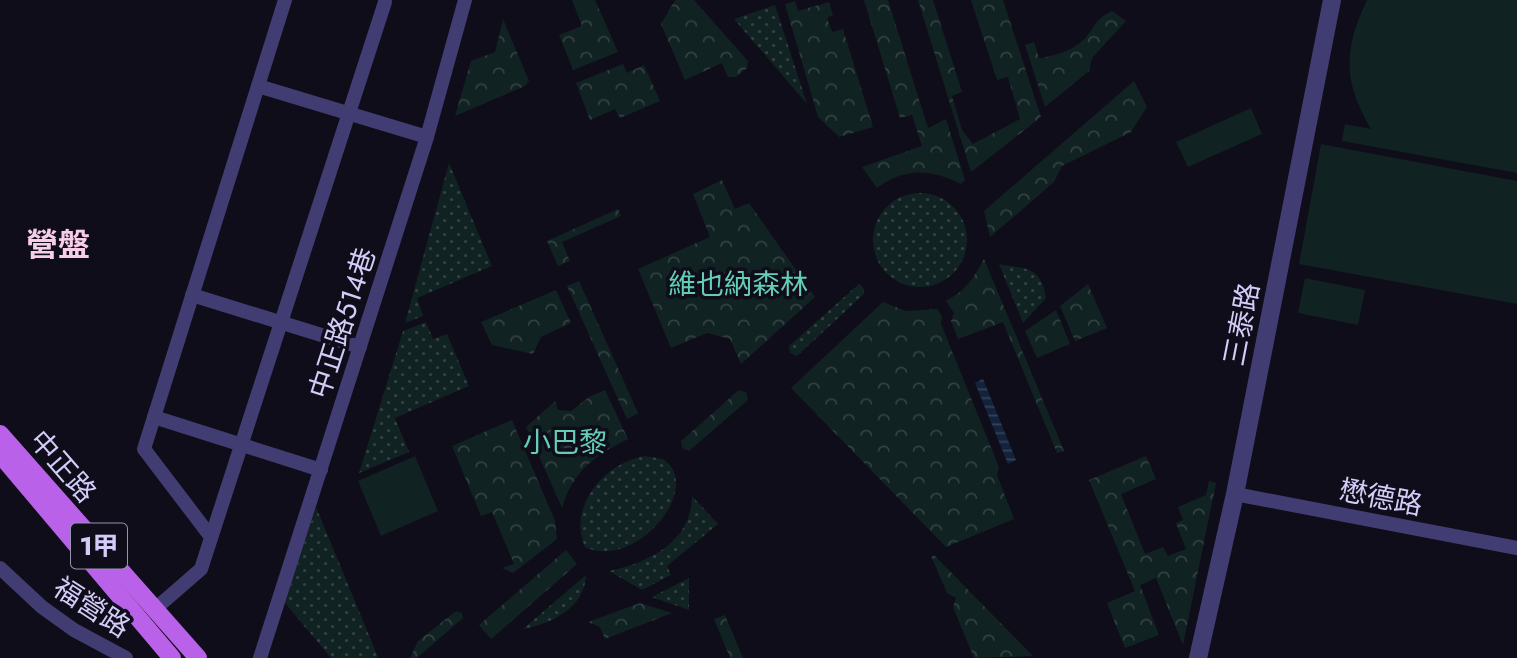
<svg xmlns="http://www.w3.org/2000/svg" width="1517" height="658" font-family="Jost,'Noto Sans TC',sans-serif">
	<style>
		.grass { fill: url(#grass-dots) }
		.forest { fill: url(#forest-crowns) }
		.pitch { fill: #122 }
		.water { fill: url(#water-rules) }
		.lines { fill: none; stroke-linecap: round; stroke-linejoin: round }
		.minor { stroke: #413d72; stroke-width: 14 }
		.tertiary { stroke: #413d72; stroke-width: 18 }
		.primary { stroke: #ba61ea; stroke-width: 18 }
		.labels { text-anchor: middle; stroke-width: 7; stroke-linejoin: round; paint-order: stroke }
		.shield { fill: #0f0d19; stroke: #9893b5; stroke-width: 2 }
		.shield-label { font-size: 26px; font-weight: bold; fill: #d2ccf8 }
		.park-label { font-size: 28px; fill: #63cdb5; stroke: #0f0d19 }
		.street-label { font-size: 28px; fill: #d2ccf8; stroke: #0f0d19 }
		.quarter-label { font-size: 32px; font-weight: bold; fill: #f8cde8; stroke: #0f0d19 }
	</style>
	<defs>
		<pattern id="grass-dots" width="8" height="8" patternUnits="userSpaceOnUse" patternTransform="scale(1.75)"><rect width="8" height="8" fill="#122"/><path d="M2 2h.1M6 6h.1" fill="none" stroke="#334143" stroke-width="1.8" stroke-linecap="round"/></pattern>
		<pattern id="forest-crowns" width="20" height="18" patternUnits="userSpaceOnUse" patternTransform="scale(1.75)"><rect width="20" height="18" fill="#122"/><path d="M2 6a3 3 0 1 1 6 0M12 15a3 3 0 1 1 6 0" fill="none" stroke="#334143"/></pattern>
		<pattern id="water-rules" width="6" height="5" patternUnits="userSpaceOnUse" patternTransform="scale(1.75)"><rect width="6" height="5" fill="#13233c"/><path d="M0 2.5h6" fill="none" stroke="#344259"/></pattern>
	</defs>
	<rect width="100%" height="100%" fill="#0f0d19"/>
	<!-- grass -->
	<g class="grass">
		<path d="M775,5l32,99 -73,-85z"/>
		<path d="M449,163l43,103 -75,32 6,18 -18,7z"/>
		<circle cx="920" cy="240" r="47"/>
		<path d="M999,264c27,5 42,2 47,34l-23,25z"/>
		<path d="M859,284l4,3 1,7 -67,62 -7,-3 -1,-7z"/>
		<path d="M426,322l7,17 14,-5 22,52 -74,32 14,34 -50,21 44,-142z"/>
		<path d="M645,456l18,3c42,28 -27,112 -78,88 -18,-40 20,-85 60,-91z"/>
		<path d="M692,496l26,28 -51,42 4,9 -29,15 -33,-19c39,-8 83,-29 83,-75z"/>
		<path d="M316,507l62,150 -3,1h-44l-46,-55z"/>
		<path d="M586,575c-1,33 -35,49 -63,54z"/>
		<path d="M689,578v32l-37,-13z"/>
	</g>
	<!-- forest -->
	<g class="forest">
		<path d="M572,0h23l23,52 -45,18 -14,-35 23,-9z"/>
		<path d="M675,0h19l54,61 -1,7 -11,9h-8l-6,-14 -37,17 -24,-56z"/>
		<path d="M864,0h24l40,128 18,-9 19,61 -4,4c-30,-15 -56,-17 -84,4l-15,-21 60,-21 -10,-31 -12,3z"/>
		<path d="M918,0h15l29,92 -10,4 10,34 11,14 47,-25 -12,-42 -11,3 -26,-80h32l38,117 -70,55z"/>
		<path d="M795,1l3,10 31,-9 4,13 -6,3 5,14 11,-3 30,98 -34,10 -21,-20 -33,-113z"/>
		<path d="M1112,11l14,10 -34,37 -3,13 -44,36 -20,-62 9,-3 5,16c12,-1 32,-7 42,-16 13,-10 10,-21 31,-31z"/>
		<path d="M503,19l26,62 -4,5 -70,30 16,-55 24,-9z"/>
		<path d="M623,64l4,9 17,-8 16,36 -40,17 -5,-9 -25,11 -14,-37z"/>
		<path d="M1134,81l13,26 -16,25 -69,34 -8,16 -64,55 -6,-26z"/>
		<path d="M722,180l13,29 14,-6 66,94 -74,67 -11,-25 -23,-6 -36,15 -33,-79 72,-32 -17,-43z"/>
		<path d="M618,209l3,7 -59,26 8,19 -12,5 -11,-25z"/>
		<path d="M984,259l80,192 -7,2 -54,-131 -45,17 -7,-18 3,-8 -8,-12c19,-10 28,-23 38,-42z"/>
		<path d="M579,281l59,132 -11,6 -60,-133z"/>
		<path d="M1088,284l19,44 -32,13 -15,-35z"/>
		<path d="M556,290l15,33 -30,14 -8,17 -41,-9 -11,-23z"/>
		<path d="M883,302l23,9 31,-2 5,7 -1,8 58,143 -2,8 17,44 -68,28 -155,-159z"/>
		<path d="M1056,310l14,34 -33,14 -12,-27z"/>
		<path d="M605,390l23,49c-34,17 -55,32 -66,69l-36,-81 29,-26 3,9 13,1 18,-14z"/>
		<path d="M739,390l7,2 2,8 -59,51 -7,-3 -1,-7z"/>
		<path d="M512,420l43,101 2,18 -44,34 -11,-5 12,-4 -22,-52 -11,4 -29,-70z"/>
		<path d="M1146,456l10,23 -35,15 24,60 18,-7 5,9 18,-7 -10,-26 7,-3 -5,-13 28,-12 3,-14 7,2 -33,162 -27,-67 -16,7 19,50 -34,13 -18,-45 28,-12 -46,-111z"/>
		<path d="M566,550l11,14 -86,75 -12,-14z"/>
		<path d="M934,555l99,101 -59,2 -21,-51 3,-9 -9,-5 -16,-37z"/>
		<path d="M640,603l32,10 -67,26 -5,-12 -12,-5z"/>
		<path d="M456,611l6,2 1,5 -46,40h-7l8,-17z"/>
		<path d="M725,615l18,43h-13l-16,-39z"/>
	</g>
	<!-- pitch -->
	<g class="pitch">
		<path d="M1367,0h150v173l-175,-32 3,-17 26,5c-28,-48 -28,-79 -4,-129z"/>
		<path d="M1251,108l11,26 -74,33 -12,-25z"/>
		<path d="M1321,144l196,37v123l-218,-40z"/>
		<path d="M1305,278l60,12 -7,35 -60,-12z"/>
		<path d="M415,456l23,55 -57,25 -23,-55z"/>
	</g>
	<!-- water -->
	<path class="water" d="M983,379l33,81 -8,4 -33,-81z"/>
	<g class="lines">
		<!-- minor -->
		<g class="minor">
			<path d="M258,86l169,51"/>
			<path d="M192,295l168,52"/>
			<path d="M154,417l167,53"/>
			<path d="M1235,494l282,54"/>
			<path d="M211,537l-67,-88 141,-449"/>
			<path d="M0,568l42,39 32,23 52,28"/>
			<path d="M155,609l46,-40 184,-567"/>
			<path d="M260,658l167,-521 38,-137"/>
		</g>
		<!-- tertiary -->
		<path class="tertiary" d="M1198,658l37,-164 97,-494"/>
		<!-- primary -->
		<g class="primary">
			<path d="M0,434l198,224"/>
			<path d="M0,454l172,204"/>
		</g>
	</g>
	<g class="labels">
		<!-- shield labels -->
		<rect class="shield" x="71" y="523.5" width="56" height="45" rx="5"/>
		<g class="shield-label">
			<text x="99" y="555">1甲</text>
		</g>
		<!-- park labels -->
		<g class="park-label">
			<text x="738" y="294">維也納森林</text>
			<text x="565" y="452">小巴黎</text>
		</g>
		<!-- street labels -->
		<g class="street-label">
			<text transform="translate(342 323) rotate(-72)" y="10">中正路514巷</text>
			<text transform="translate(1241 324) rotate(-79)" y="10">三泰路</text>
			<text transform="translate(63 466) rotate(49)" y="10">中正路</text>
			<text transform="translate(1381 497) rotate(11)" y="10">懋德路</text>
			<text transform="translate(92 607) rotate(33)" y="10">福營路</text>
		</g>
		<!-- quarter labels -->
		<g class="quarter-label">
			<text x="58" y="256">營盤</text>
		</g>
	</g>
</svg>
